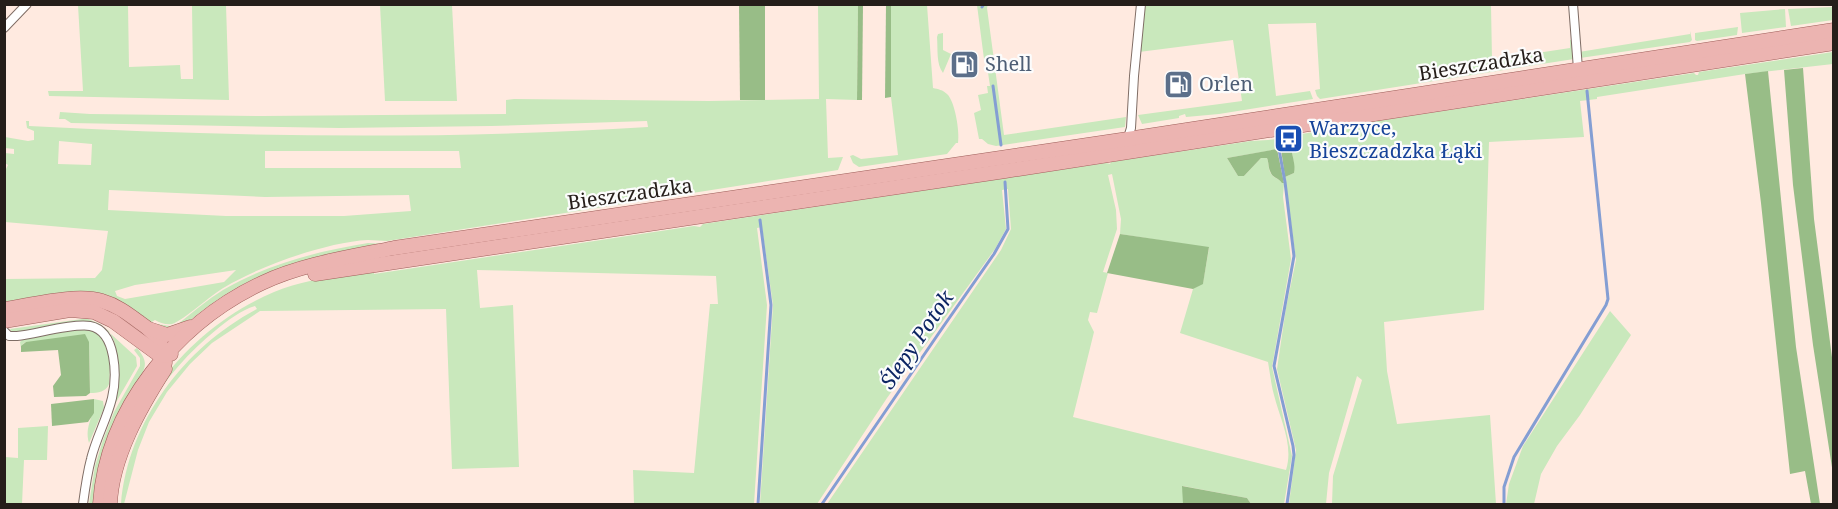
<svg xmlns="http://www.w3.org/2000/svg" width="1838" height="509" font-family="'Noto Serif',serif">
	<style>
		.green { fill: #c9e8bc; fill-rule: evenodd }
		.forest { fill: #98bd87 }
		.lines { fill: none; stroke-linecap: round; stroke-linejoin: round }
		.stream { stroke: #849ed3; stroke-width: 3 }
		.minor-casing { stroke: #7f6d65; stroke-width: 10 }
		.primary-casing { stroke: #9e5f5a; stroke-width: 15 }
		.minor { stroke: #fff; stroke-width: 8 }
		.primary { stroke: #ecb4b1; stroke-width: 14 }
		.labels { text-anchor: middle; stroke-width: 4.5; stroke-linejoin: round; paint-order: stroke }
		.service-label { font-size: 20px; fill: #4e5e75; stroke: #fcfcfc; text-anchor: start }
		.street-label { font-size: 20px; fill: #251e1a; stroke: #fcfcfc }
		.transit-label { font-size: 20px; fill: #164399; stroke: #fcfcfc; text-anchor: start }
		.water-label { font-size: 21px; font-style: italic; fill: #0c2563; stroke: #fcfcfc }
	</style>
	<rect width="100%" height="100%" fill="#ffeae0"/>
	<!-- green -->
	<g class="green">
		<path d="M988,4l-1,4 17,127 122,-18 -1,10 -129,19 -8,-2 -6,-5h-3l-5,-26 7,-3 -3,-15 10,-2 -1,-7h3l-4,-27h-2l-7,-54z"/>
		<path d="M78,5h50l1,62 51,-2 1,14h12l-1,-74h34l3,95 -180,-4 -1,-5h35z"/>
		<path d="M380,5h72l5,96h-72z"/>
		<path d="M818,5h40l-1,95 -31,-1 2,59 15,-1 -5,13 -451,71c-6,0 -12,-1 -19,-1 -41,2 -108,26 -143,47 -13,7 -42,34 -53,37 -6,1 -12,-1 -17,-4l-5,3 -31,-21 -114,2v-25l90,-1 7,-8 6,-39 -103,-9v-51l3,-6 -3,-2v-10l9,1v-5l-9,-1v-11l23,4 6,-1v-9l-7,-3 -1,-7h3v5c206,11 413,14 619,1l-1,-6 -156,5 -152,2 -268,-5 -6,-4h-6l1,-7 30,2 172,2 244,-2v-14l8,-1 195,2 110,-2zM59,141l33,3 -1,21 -33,-1zM265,151h194l2,17h-196zM109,190l156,7 144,-2 2,16 -67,5h-118l-118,-6zM236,270l-12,12 -99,17 -8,-3 -2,-5 20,-6z"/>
		<path d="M891,5h36l6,83c5,1 10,2 14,6 8,7 13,38 11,49h-2l-9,11 -88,13 -6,-4 -3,-7 3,-1 8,4 37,-4 -7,-58z"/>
		<path d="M1145,5h346l1,55 78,-12v-8h3l1,19 -254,40 -3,-3 -2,-6 5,-1 -4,-66 -48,1 8,72 34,-5 3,8 -94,15 -33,3 -1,-3 -6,2v2l-37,6 -4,-9 104,-14 -9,-61 -94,12z"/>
		<path d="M1833,7v13l-42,6 -3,-17z"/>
		<path d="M1785,9l1,18 -44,6 -2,-20z"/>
		<path d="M1738,27l-1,8 -40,6 -2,-1v-7z"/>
		<path d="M1690,31l2,9 -2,2 -110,16 -1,-6 111,-18z"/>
		<path d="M943,33v17l8,4 -8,19c-7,-9 -5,-24 -6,-36l1,-3z"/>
		<path d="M1833,52v12l-88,10 -148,23v2l-17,2 4,36 -95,5 -5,168 -100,12 3,49 10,53 93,-9 6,89h-164l1,-28 29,-96 -5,-4 -28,97 -3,31h-37l7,-54 -19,-81 9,-61 10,-48 -11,-83 9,-4c1,-6 -2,-19 -3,-26l-64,11 11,18h6l17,-18h6c2,5 1,9 3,14 2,5 10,8 14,11l-1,14 8,62 -19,108 20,89 -8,48h-33l-4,-6 -64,-12v18h-356l174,-254 10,-21 -3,-40 -6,1 4,39 -11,20 -108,149 -70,106h-57l13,-199 -11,-78 -5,1 10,77 -13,199h-120l-1,-34 61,3 16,-169h8l-2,-28 -239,-6 3,38 33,-3 6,162 -67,2 -6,-160 -186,2 -48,32 -22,21 -23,28 -18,30 -11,28 -14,54h-3c7,-83 64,-157 136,-195l-2,-3c-14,4 -28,15 -39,24 -53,43 -94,105 -100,174h-2c7,-93 75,-176 160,-212 24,-10 50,-14 75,-19l344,-52 1,2 -320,49v2l320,-48 6,1 3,-3 403,-61 4,1 1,-2 140,-21 17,-1 16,-2 1,1h4v-3l75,-12 6,2 1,-4 323,-49 2,2h2l1,-3zM1112,174l9,45 -1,15 89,14 -6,35 -10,6 -13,44 88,29c2,11 3,22 6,33 6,24 20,50 12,75l-213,-53 21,-85 -6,-12 2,-8 7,1 11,-40 -5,-1 14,-43 -1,-19 -8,-35z"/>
		<path d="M368,243l17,1c-42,9 -86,15 -125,32 -29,13 -53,30 -77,50l-8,3 -20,-3 2,-2 13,2 8,-2c15,-12 29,-24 45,-34 45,-26 95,-39 145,-47z"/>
		<path d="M1610,311l21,24 -51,80 -23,31 -16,28 -7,30h-28l3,-20 14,-38z"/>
		<path d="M82,319h6l12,5 36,33 1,9 -22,38 3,-13 -3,-48 -6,-12 -9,-6 -13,-4 -71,11h-4l-2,-3z"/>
		<path d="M80,329c5,1 11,0 15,2 16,9 16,37 14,53 -3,8 -11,9 -19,9l-1,-51h-63l-3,2 -2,4 -1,-6 3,-3z"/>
		<path d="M137,348c5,6 10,13 7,21 -3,11 -16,25 -22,36 -14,31 -24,66 -29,99h-4l6,-38 8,-26 11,-28 26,-46v-8l-6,-8z"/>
		<path d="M94,399l9,2 1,7 -15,35c-5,-18 6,-26 5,-44z"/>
		<path d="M48,426l-1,34h-23l-2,44h-17v-47l13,1v-30z"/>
	</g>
	<!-- forest -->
	<g class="forest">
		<path d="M739,5h26v95h-25z"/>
		<path d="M858,5h5l-1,95h-5z"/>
		<path d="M886,5h5v92l-6,1z"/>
		<path d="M1803,68l11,151 19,146v109l-20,-129 -20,-160 -9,-115z"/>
		<path d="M1768,71l28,276 24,157h-9l-6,-33 -15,3 -29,-271 -16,-129z"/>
		<path d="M1291,147c1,9 5,18 3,26l-9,4 -4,-28z"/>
		<path d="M1277,149l7,34h-2c-3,-5 -10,-5 -12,-12 -2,-5 -1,-8 -3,-13h-6l-17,18h-6l-11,-18z"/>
		<path d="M1120,234l89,13 -6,37 -10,5 -86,-16z"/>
		<path d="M85,334l4,8 1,51 -4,3 -32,1 -1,-11 8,-11 -3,-25 -37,2v-6l5,-4z"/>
		<path d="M94,399v14l-6,9 -36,4 -1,-22z"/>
		<path d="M1182,486l65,12 4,6h-68z"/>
	</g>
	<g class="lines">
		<!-- stream -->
		<g class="stream">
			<path d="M982,7l2,-3"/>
			<path d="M993,86l8,59"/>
			<path d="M1278,144l7,38 9,74 -20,110 19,80 1,9 -7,49"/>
			<path d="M758,504l13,-199 -11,-85"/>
			<path d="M822,504l121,-177 51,-73 14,-25 -3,-47"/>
			<path d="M1504,504v-17l10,-30 92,-152 2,-6 -21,-208"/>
		</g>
		<defs>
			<g id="minor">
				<path d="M1573,4l5,65"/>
				<path d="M4,28l23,-24"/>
				<path d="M1127,141l4,-13 3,-52 7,-72"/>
				<path d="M4,331l5,5h8c19,-2 56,-13 73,-10 27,5 27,51 22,72 -5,21 -16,40 -21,61 -4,15 -6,30 -8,45"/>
			</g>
			<g id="primary">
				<path d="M315,274l690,-103 829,-128"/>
				<path d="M4,309c27,-4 73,-16 98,-8 14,4 25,12 37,21 15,10 26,22 26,41"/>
				<path d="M4,321l66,-11 24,2 19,9 45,33h13"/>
				<path d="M149,329l18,6 23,-8"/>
				<path d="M100,504c6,-95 77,-181 162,-221 40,-19 88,-26 132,-35l734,-109 706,-109"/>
				<path d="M110,504c2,-47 30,-96 55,-135"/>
			</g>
		</defs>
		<!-- minor casing -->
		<use href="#minor" class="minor-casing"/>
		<!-- primary casing -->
		<use href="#primary" class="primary-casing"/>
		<!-- minor -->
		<use href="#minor" class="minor"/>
		<!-- primary -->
		<use href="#primary" class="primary"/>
	</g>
	<!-- icons -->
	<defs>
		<symbol id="fuel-square" viewBox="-11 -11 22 22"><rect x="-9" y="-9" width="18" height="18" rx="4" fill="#5c6f8a" stroke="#fcfcfc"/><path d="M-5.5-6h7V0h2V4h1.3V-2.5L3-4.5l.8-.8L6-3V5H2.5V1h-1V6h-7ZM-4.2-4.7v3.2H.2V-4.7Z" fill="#fff"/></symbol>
		<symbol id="bus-square" viewBox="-11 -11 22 22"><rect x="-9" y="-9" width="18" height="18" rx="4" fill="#1a4fb4" stroke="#fcfcfc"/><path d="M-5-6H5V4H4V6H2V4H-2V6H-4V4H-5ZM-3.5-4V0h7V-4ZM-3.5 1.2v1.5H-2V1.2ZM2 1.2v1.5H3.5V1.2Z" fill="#fff"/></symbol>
	</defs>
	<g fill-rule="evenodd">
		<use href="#fuel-square" x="948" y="48" width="33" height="33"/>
		<use href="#fuel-square" x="1162" y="68" width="33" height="33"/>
		<use href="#bus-square" x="1272" y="122" width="33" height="33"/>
	</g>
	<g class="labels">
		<!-- service labels -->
		<g class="service-label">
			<text x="985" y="71">Shell</text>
			<text x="1199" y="91">Orlen</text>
		</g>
		<!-- street labels -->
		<g class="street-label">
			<text transform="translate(1481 64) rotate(-9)" y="7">Bieszczadzka</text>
			<text transform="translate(630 194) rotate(-8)" y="7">Bieszczadzka</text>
		</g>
		<!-- transit labels -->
		<g class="transit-label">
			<text x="1309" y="135">Warzyce,<tspan x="1309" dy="23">Bieszczadzka Łąki</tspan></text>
		</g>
		<!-- water labels -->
		<g class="water-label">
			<text transform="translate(917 340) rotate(-56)" y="7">Ślepy Potok</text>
		</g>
	</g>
	<!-- border -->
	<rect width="1838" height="509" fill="none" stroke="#251e1a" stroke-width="12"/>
</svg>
